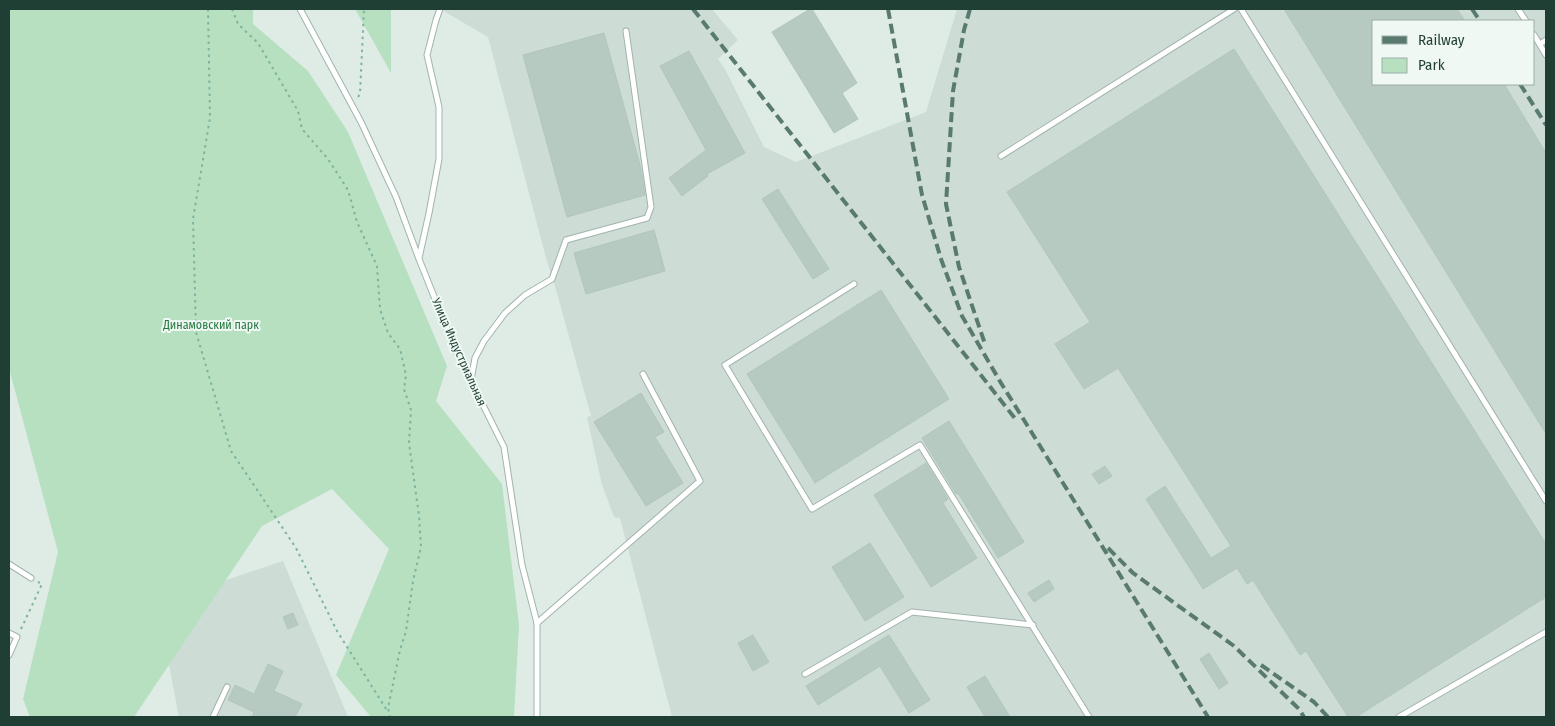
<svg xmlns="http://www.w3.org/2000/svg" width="1555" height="726" font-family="'Fira Sans Condensed',sans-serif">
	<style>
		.built { fill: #cddcd5; fill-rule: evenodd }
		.green { fill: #b6e0bf }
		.building { fill: #b7cac1; stroke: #b1c6bc }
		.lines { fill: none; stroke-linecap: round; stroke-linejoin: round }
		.lane-casing { stroke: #a2b4ad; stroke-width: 7 }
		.path { stroke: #7db39f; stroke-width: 2; stroke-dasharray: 2.5 4; stroke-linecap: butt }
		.lane { stroke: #fff; stroke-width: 5 }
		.rail { stroke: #597a6f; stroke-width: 4; stroke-dasharray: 10 5; stroke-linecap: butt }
		.labels { text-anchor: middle; stroke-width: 4; stroke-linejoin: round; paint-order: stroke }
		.park-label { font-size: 12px; fill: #257840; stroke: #f0f8f4 }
		.street-label { font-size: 12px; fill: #1f3e34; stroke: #f0f8f4 }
	</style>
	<rect width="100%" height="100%" fill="#dfece6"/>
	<!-- built -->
	<g class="built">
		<path d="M440,9h272l26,31 -20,19 7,10 39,78 32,15 130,-50 31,-103h589v708h-874l-52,-199 -6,-1 -12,-32 -15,-68 4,-1 -36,-130 -9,-28 -58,-221zM1374,21h160v63h-160z"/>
		<path d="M283,561l65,156h-169l-22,-114z"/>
	</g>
	<!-- green -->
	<g class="green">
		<path d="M9,9h244v15l55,47 40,61 99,234 -11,35 66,83 17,141 -5,92h-143l-35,-42 53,-126 -57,-60 -70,37 -128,191h-104l-7,-18 35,-147 -49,-184z"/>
		<path d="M355,9h36v64z"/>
	</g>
	<!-- building -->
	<g class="building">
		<path d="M810,9h2l45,74 -15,10 16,26 -24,14 -62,-101z"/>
		<path d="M1284,9h173l8,12h-91v63h130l42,69v281z"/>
		<path d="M604,33l37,136 4,26 -78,22 -44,-162z"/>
		<path d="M1234,49l312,495v53l-190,120h-8l-42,-66 -6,4 -47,-75 -6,4 -10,-16 -34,21 -57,-90 19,-13 46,72 20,-12 -113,-178 -34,21 -29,-45 35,-22 -83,-130z"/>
		<path d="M689,51l56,102 -38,21 1,2 -26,20 -13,-18 37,-28 -46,-84z"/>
		<path d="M778,189l51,80 -16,10 -51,-80z"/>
		<path d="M654,230l11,41 -79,23 -12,-41z"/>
		<path d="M881,290l68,109 -134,84 -68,-109z"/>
		<path d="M641,393l23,39 -9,5 28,46 -37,23 -52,-84z"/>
		<path d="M949,421l75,121 -26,16 -40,-65 -2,1 -34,-56z"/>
		<path d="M926,463l22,36 -5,4 34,55 -46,29 -57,-92z"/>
		<path d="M1105,466l7,10 -13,8 -7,-10z"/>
		<path d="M870,543l34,54 -39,24 -33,-54z"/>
		<path d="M1049,580l5,9 -20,13 -6,-9z"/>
		<path d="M293,613l5,12 -10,4 -5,-12z"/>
		<path d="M753,635l16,27 -16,9 -15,-28z"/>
		<path d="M889,635l41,65 -21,13 -29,-47 -62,39 -12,-19z"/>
		<path d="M1209,653l19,30 -9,6 -19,-30z"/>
		<path d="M268,664l15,7 -9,20 28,13 -7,13h-43l2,-5 -26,-12 7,-15 19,9z"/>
		<path d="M985,676l25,41h-25l-18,-30z"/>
	</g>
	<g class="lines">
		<defs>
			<g id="lane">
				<path d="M300,9l61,113 35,75 23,62 36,90 49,98 18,118 15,58v94"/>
				<path d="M1241,9l305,492"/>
				<path d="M1518,9l8,12"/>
				<path d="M1534,35l12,20"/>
				<path d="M1540,44l6,-4"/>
				<path d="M1001,156l233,-147"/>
				<path d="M419,258l10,-45 10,-54v-52l-12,-52 9,-35 4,-11"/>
				<path d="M854,284l-129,81 87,144 108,-64 169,272"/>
				<path d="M471,380l4,-22 9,-17 21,-28 20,-18 27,-16 14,-39 81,-22 4,-11 -25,-176"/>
				<path d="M9,564l22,14"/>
				<path d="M537,623l163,-142 -57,-107"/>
				<path d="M9,633l8,4 -8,18"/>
				<path d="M805,674l107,-62 121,13"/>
				<path d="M213,717l14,-30"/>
				<path d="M1399,717l147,-85"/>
			</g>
		</defs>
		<!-- lane casing -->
		<use href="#lane" class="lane-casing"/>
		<!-- path -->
		<g class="path">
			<path d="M208,9l2,109 -17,101 3,113 35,119 65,97 41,83 51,81"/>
			<path d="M232,9l6,15 20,19 40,68 4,18 26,30 20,31 9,32 20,44 3,43 8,24 12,16 6,26 -2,14 7,21 -2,33 10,73 2,31 -8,34 -7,50 -6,19 -12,58 2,9"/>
			<path d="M358,97l2,-3 4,-85"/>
			<path d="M21,629l21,-45 -4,-2"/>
		</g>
		<!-- lane -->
		<use href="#lane" class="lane"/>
		<!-- rail -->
		<g class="rail">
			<path d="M693,9l324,412"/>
			<path d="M888,9l34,186 19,64 21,57 39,67 207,334"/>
			<path d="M970,9l-6,21 -11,61 -7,113 13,63 26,77"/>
			<path d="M1472,9l8,12"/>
			<path d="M1520,84l26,41"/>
			<path d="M1108,548l25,25 101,73 65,63 5,8"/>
			<path d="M1261,665l53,37 14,15"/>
		</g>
	</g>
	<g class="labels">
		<!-- park labels -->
		<g class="park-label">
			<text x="211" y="329">Динамовский парк</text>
		</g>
		<!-- street labels -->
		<g class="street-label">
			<text transform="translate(459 352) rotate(66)" y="4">Улица Индустриальная</text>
		</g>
	</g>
	<!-- border -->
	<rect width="1555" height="726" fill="none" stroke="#1f3e34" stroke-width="20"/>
	<!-- legend -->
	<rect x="1372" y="20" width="162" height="65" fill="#f0f8f4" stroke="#9caea7"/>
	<rect x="1382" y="36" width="25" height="8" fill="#597a6f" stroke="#9caea7"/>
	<text x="1418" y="45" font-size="15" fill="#1f3e34">Railway</text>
	<rect x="1382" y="58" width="25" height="15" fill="#b6e0bf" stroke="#9caea7"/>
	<text x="1418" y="70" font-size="15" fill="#1f3e34">Park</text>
</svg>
